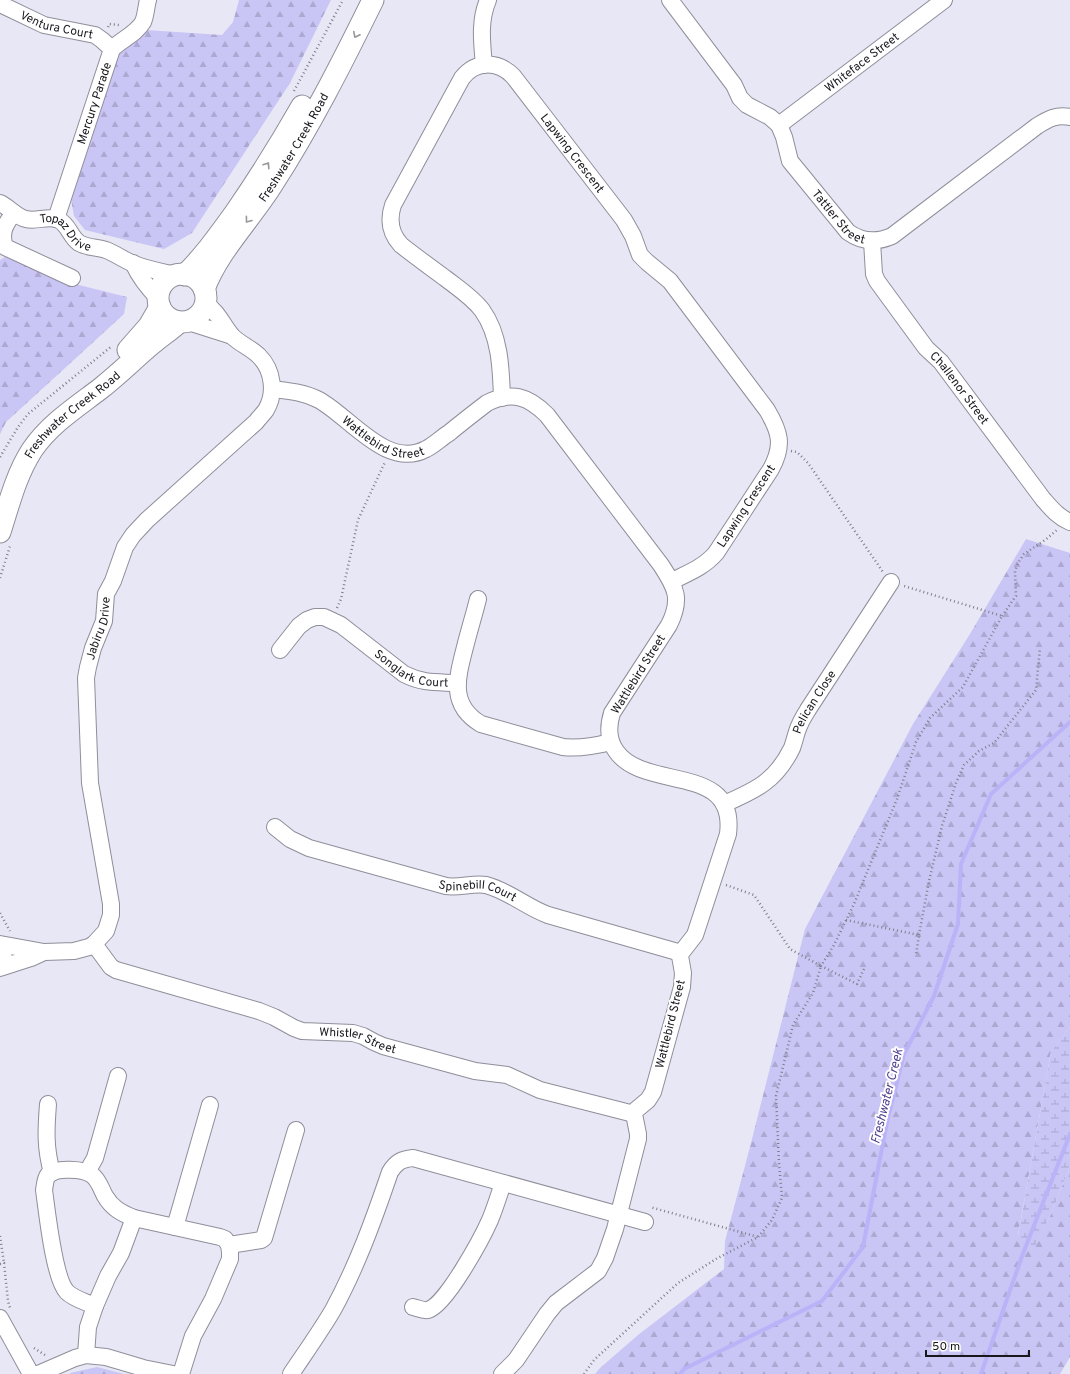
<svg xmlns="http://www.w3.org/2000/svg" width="1070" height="1374" font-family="Overpass,sans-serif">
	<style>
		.forest { fill: url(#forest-firs) }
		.wetland { fill: url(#wetland-marsh) }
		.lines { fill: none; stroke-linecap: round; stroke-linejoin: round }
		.stream { stroke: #bab3f8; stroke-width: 4 }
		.minor-casing { stroke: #8f8e9a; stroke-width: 18 }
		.major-casing { stroke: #8f8e9a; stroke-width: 23 }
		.path { stroke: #807f89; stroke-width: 2.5; stroke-dasharray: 1 3; stroke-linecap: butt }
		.minor { stroke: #fff; stroke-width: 16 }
		.major { stroke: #fff; stroke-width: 21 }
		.oneway { stroke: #979799 }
		.labels { text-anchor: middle; stroke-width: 4; stroke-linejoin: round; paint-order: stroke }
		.street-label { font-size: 12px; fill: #18171c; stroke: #fff }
		.water-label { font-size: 13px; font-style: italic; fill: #514292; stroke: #fff }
	</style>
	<defs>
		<pattern id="forest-firs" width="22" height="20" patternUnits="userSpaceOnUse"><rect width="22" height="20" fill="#c9c5f5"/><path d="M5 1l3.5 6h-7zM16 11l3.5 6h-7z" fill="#aca8d1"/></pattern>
		<pattern id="wetland-marsh" width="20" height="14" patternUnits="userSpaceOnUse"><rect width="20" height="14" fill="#c9c5f5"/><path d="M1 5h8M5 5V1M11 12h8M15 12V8" fill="none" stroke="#aca8d1"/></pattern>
	</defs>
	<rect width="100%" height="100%" fill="#e8e7f5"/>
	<!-- forest -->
	<g class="forest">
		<path d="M239,0h92l-41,83 -98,150 -28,16 -79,-19 -11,-14 -4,-23 47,-138 29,-25 76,5 11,-13z"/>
		<path d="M5,257l74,28 48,12 -3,17 -118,108 -6,12v-174z"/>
		<path d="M1026,539l44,14v474l-19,25 -33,183 15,14 18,-35 19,-48v191l-10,17h-465l5,-6 38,-33 86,-66 1,-28 25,-94 55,-218 108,-205 57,-90z"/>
		<path d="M97,1367l27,7h-54v-1z"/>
	</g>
	<!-- wetland -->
	<path class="wetland" d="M1070,1027v139l-19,48 -18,36 -15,-14 33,-184z"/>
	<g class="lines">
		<!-- stream -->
		<g class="stream">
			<path d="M680,1374l4,-5 138,-68 41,-54 24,-125 17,-68 30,-58 24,-72 3,-60 30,-70 79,-72"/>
			<path d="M981,1374l41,-118 48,-122"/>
		</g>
		<defs>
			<g id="minor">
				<path id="s1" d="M670,0l64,85 6,13 7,7 23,12 9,8 5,12 6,24 58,71c14,10 28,11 44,4l145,-110c11,-7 20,-12 33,-9"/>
				<path id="s2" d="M0,4l44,21 51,10 7,5 10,9"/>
				<path d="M484,65c-2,-22 -5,-44 4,-65"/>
				<path id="s3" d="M779,125l165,-125"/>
				<path id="s4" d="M0,203c9,4 16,14 26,16 11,3 22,-4 33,1 10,5 11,17 20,23 9,5 18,4 27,7 10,4 18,10 28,14 13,5 28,8 41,11"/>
				<path d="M14,213c-9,11 -14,20 -9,34l67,31"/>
				<path id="s5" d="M56,219l56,-170c9,-9 25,-16 31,-27 3,-7 3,-15 5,-22"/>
				<path id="s6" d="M872,241l2,33 3,7 49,67 15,14 102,137c8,9 15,18 27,23"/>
				<path d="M133,263c6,13 15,25 25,35"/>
				<path d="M188,322l44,14"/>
				<path id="s7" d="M272,389c17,2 32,3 47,11 31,17 68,70 107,49 8,-4 15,-11 23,-16 12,-10 25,-20 38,-30 25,-12 41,-7 60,12l114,150c15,23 21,34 8,60l-57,88c-4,13 -4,27 4,38 28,41 121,11 112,83l-33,101 -14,18 -1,3 3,17 -1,14 -29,105 -5,8 -12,10 -2,4 4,20v5l-23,90 -10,29 -7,13 -42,32 -9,11 -31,46 -14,14"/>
				<path id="s8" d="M502,398c-1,-30 -2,-63 -20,-88 -10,-13 -24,-22 -37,-32 -15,-11 -30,-22 -44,-33 -11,-12 -13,-25 -8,-40l69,-127c14,-18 36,-17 51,-2l111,144 9,16 7,19 7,7 23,19 97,129c13,22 17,35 4,59l-55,84c-12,14 -28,20 -44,28"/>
				<path d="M478,599c-4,16 -9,32 -13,48 -8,31 -16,58 16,77l82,23c17,2 32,-1 48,-5"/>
				<path id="s9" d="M280,650l19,-24 8,-6 8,-3h9l17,8 63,49c20,10 32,8 53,9"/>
				<path id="s10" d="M724,804c32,-14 52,-23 68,-56 3,-8 4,-16 8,-24 2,-5 6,-11 9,-16l82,-126"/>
				<path id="s11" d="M275,827l15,12 19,9 137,38c13,2 27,-3 40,-1 23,6 40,22 62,30l133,38"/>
				<path id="s12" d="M0,944l44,8 30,-1 15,-4 5,-3 12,-13 5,-16v-11l-21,-121 -4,-105 2,-11 5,-19 11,-27 2,-27 7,-13 12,-34 8,-12 14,-15 109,-98c3,-4 7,-8 10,-12 10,-17 7,-40 -7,-54 -8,-8 -19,-12 -27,-20 -10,-12 -13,-23 -27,-33"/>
				<path id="s13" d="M94,944l17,23 5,3 143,41 15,6 20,11 8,3 51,2 10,3 11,6 9,4 92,25 32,4 33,15 94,24"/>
				<path d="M0,968l31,-10 13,-6"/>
				<path d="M48,1104c-2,26 -3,43 4,69"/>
				<path d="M87,1172l8,-14 23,-82"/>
				<path d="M175,1227l35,-122"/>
				<path d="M229,1245l32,-5 3,-2 32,-108"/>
				<path d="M95,1306c-9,-4 -21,-7 -28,-14 -13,-13 -20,-81 -23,-102 1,-5 1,-11 4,-15 8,-8 36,-6 44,0 7,5 9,14 13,21 7,12 16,17 29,22l86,19 5,2 4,6 1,7v7l-17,40 -20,37 -12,38"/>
				<path d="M413,1307c5,1 10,4 15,3 18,-5 54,-72 62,-90 5,-12 9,-25 13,-37"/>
				<path d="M0,1318l31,56"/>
				<path d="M86,1355l2,-28 7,-21 13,-30 13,-23 13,-35"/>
				<path d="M38,1374l37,-16 11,-3 20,2 37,11 30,6"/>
				<path d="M291,1374c14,-21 29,-42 42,-64 24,-44 41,-91 57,-138 6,-10 12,-13 23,-14l232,64"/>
			</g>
			<g id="major">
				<circle cx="182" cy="298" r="24"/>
				<path d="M185,275c20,-20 34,-40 50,-62 24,-35 46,-70 67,-107"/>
				<path id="s14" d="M204,289c15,-39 46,-69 68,-104 38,-59 70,-122 101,-185"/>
				<path d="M128,350l21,-24 11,-19"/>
				<path id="s15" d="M0,532c9,-28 16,-57 32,-82 18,-26 43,-42 68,-61 18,-14 35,-31 53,-46 8,-7 18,-13 26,-21"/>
				<path d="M0,949l1,7 -1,8"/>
			</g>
		</defs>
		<!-- minor casing -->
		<use href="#minor" class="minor-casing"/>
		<!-- major casing -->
		<use href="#major" class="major-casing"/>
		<!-- path -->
		<g class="path">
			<path d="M108,27l1,-3 10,1"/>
			<path d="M294,91l49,-91"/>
			<path d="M791,451l6,1 11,11 75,109"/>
			<path d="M0,457l18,-30 10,-13 84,-68"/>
			<path d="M0,578l10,-32"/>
			<path d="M337,608l4,-9 17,-79 27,-58"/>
			<path d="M1002,616l14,-20 -1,-25 3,-8 6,-9 21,-14 12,-10"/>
			<path d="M726,885l28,10 36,54 31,17 -8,27 -20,32 -17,71 3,67 3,35 -10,22 -14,17"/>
			<path d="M0,913l10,18"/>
			<path d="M846,920l73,15 -3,20"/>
			<path d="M919,935l10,-54 13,-55 14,-43 8,-18 15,-14 15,-8 42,-53 4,-42"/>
			<path d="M864,969l-7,15 -36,-18 13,-21 20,-41 43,-105 19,-57 14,-24 33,-31 39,-71 -98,-30"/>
			<path d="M0,1236l4,27"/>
			<path d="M0,1264l4,-1 4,38 2,7"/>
			<path d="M34,1348l11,7"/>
			<path d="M584,1374l10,-14 84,-77 38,-24 42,-22 -108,-30"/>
		</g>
		<!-- minor -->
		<use href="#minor" class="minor"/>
		<!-- major -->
		<use href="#major" class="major"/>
	</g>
	<!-- one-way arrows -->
	<defs><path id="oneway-chevron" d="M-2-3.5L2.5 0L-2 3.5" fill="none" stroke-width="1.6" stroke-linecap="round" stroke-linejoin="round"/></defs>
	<g class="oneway">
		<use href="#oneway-chevron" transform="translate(356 35) rotate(117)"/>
		<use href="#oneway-chevron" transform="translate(267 165) rotate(-57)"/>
		<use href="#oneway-chevron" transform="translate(248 220) rotate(127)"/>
	</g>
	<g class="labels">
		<!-- street labels -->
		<g class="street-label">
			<text dy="4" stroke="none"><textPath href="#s2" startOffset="61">Ventura Court</textPath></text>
			<text dy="4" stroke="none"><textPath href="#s3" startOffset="104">Whiteface Street</textPath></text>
			<text dy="4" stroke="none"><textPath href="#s5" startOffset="122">Mercury Parade</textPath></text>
			<text dy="4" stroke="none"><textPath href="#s14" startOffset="168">Freshwater Creek Road</textPath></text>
			<text dy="4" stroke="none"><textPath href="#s8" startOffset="539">Lapwing Crescent</textPath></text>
			<text dy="4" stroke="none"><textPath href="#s1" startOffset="281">Tattler Street</textPath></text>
			<text dy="4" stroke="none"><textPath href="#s4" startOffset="76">Topaz Drive</textPath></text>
			<text dy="4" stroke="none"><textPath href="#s6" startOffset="176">Challenor Street</textPath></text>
			<text dy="4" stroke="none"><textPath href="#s15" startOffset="142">Freshwater Creek Road</textPath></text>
			<text dy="4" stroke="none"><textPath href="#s7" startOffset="125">Wattlebird Street</textPath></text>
			<text transform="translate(746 506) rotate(-57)" y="4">Lapwing Crescent</text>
			<text dy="4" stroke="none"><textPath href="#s12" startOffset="421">Jabiru Drive</textPath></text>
			<text dy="4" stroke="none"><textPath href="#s9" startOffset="162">Songlark Court</textPath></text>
			<text transform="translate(638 674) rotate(-58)" y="4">Wattlebird Street</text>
			<text dy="4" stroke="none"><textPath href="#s10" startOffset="142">Pelican Close</textPath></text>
			<text dy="4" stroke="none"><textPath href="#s11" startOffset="215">Spinebill Court</textPath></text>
			<text transform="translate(670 1024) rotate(-76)" y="4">Wattlebird Street</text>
			<text dy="4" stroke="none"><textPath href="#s13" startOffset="288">Whistler Street</textPath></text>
		</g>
		<!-- water labels -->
		<g class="water-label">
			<text transform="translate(886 1096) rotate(-76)" y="5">Freshwater Creek</text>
		</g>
	</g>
	<!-- scale -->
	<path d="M926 1350v6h103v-6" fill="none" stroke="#18171c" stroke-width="2"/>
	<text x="932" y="1350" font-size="12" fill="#18171c" stroke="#ffffff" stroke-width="3" paint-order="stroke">50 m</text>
</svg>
